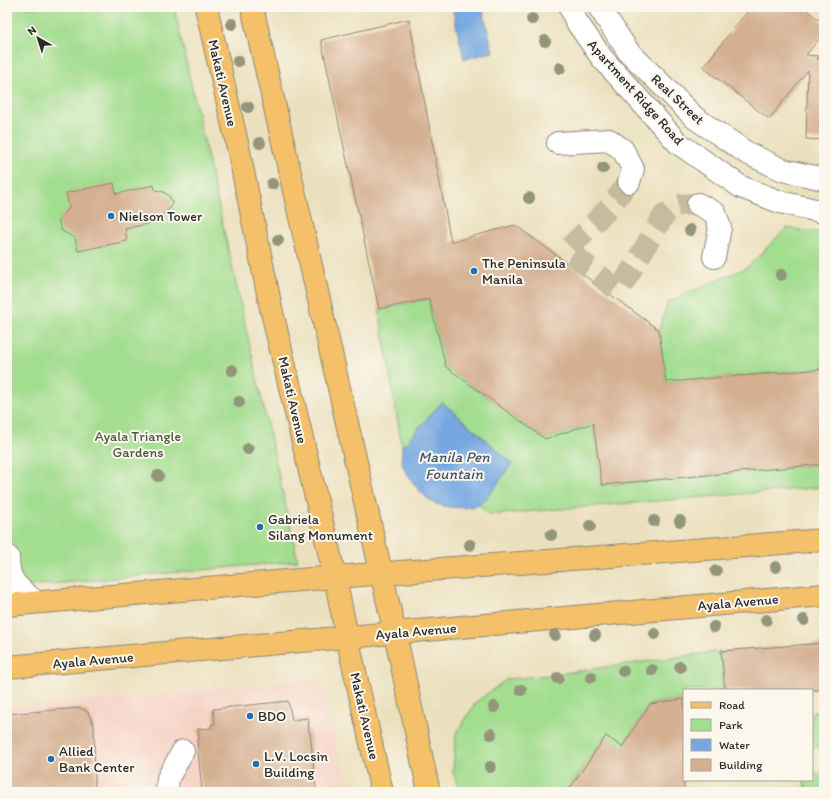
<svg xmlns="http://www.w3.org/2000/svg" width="831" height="799" font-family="Itim,sans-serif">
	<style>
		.built { fill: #f6d2c4 }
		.green { fill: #a3dd90; stroke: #67845e }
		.water { fill: #76a7e1; stroke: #506986 }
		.building { fill: #d4af90 }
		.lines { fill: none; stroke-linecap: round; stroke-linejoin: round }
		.minor-tunnel { stroke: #c5bca0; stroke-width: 22; stroke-dasharray: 22 11; stroke-linecap: butt }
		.minor-casing { stroke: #8b8674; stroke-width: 24 }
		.major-casing { stroke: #8b8674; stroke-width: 24 }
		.minor { stroke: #fff; stroke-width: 22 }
		.major { stroke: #f4c16b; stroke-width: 22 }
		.tree { fill: #92957a }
		.poi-dot { fill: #1f6fb2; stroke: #fbf7ec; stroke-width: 1.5 }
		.labels { text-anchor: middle; stroke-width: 4; stroke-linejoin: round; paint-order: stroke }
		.street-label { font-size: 14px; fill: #2b2b2b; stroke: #fbf7ec }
		.poi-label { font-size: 14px; fill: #2b2b2b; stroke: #fbf7ec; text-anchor: start }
		.park-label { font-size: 14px; fill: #495844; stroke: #fbf7ec }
		.water-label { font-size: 15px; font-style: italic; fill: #45566b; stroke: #fbf7ec }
	</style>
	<rect width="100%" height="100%" fill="#fbf7ec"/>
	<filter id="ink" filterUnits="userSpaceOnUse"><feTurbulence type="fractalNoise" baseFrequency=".025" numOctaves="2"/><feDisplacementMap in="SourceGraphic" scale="8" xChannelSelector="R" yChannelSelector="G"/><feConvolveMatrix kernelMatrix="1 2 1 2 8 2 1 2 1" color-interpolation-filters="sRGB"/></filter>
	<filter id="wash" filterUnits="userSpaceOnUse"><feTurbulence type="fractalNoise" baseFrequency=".012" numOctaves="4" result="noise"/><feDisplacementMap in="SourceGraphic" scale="16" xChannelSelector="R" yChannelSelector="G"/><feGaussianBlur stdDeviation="0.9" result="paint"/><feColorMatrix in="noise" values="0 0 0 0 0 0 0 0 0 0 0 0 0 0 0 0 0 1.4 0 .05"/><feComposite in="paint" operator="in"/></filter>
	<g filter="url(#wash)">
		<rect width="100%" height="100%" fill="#ebe0bd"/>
		<!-- built -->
		<path class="built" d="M313,680l11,9 23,103h-340v-84z"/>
		<!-- green -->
		<g class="green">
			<path d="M7,7h167l124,554 -291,27z"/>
			<path d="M786,228l38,5v136l-158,13 -7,-52 9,-28 80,-35z"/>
			<path d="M429,299l17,68 99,72 48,-16 9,62 222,-21v23l-335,28 -10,-10 7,-6 26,-36 -70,-61 -40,45 -23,-138z"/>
			<path d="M721,651l4,39h-41v9l-34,5 -28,43 -17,-11 -38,56h-108l-6,-21 3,-37 20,-32 31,-23 43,-4z"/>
			<path d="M824,710v36l-12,2v-36z"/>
			<path d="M824,773v19h-18l-2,-12h8v-5z"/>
		</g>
		<!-- water -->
		<g class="water">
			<path d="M452,7h30l11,45 -29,7z"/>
			<path d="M442,402l70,61c-7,10 -23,36 -33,41 -9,6 -35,4 -45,-1 -10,-5 -30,-29 -32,-41 -1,-5 0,-11 0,-15z"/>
		</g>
		<g id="blocks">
			<!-- building -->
			<g class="building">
				<path d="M751,7h52l21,17v9l-18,22 13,1 -2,3h7v81l-18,-1 2,-69 -39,49 -66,-52z"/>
				<path d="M409,19l42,223 64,-17 144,105 7,52 158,-13v95l-222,21 -9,-62 -48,16 -99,-72 -17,-68 -50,10 -58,-269z"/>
				<path d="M114,183l2,11 38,-9 1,5 9,2 6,5 2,5 -1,5 -16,15 -30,7 2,12 -49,10 -3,-13 -13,-7 -2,-4 -1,-5 1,-4 9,-10 -3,-15z"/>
				<path d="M824,643v47h-99l-4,-39z"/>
				<path d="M684,699v93h-117l39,-56 16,11 28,-43z"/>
				<path d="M288,701l4,19 16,-2 1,14h1l6,57h-4v3h-110l-5,-52 2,-1 -1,-10 14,-1 -1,-4h4l-2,-15z"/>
				<path d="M80,708l8,4 6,14 1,66h-88v-78z"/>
			</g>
		</g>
	</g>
	<g filter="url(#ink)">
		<use href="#blocks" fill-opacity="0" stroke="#8b8674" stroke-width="1"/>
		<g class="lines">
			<!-- minor-tunnel -->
			<path class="minor-tunnel" d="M629,182l-19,25 -43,43 52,41 45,-76 14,-10 20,-1"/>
			<defs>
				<g id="minor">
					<path d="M570,7l6,14 26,37 76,85 63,44 39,15 44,10"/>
					<path d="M599,7l29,44 67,67 52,35 36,17 41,9"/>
					<path d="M558,143l51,-3 14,10 10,19 -4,13"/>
					<path d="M698,204l17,9 5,15 -6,29"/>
					<path d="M8,557c0,26 10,30 28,45"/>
					<path d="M167,792l1,-14 15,-27"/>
				</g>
				<g id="major">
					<path d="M206,7l33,145 32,156 64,269 12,60 35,155"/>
					<path d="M252,7l143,626 34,159"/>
					<path d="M7,605l328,-28 489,-37"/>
					<path d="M7,667l817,-72"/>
				</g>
			</defs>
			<!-- minor casing -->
			<use href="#minor" class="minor-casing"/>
			<!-- major casing -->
			<use href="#major" class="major-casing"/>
			<!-- minor -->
			<use href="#minor" class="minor"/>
			<!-- major -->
			<use href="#major" class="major"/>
		</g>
		<!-- trees -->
		<g class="tree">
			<circle cx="532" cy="19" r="6"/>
			<circle cx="232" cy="24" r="6"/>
			<circle cx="545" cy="41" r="6"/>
			<circle cx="238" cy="61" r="6"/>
			<circle cx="560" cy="68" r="6"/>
			<circle cx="248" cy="107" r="6"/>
			<circle cx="260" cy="143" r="6"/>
			<circle cx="603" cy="168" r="6"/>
			<circle cx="272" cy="184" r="6"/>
			<circle cx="529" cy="198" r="6"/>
			<circle cx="690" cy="230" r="6"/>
			<circle cx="278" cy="240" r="6"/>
			<circle cx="781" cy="275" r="6"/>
			<circle cx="232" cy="370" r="6"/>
			<circle cx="239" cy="402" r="6"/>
			<circle cx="248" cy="449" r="6"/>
			<circle cx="158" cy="476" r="6"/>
			<circle cx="654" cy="521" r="6"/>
			<circle cx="680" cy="521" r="6"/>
			<circle cx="590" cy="526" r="6"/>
			<circle cx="551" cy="535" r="6"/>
			<circle cx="470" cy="545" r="6"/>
			<circle cx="776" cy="567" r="6"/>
			<circle cx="716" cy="571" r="6"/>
			<circle cx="766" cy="620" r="6"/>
			<circle cx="804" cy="620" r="6"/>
			<circle cx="714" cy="627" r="6"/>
			<circle cx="655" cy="634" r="6"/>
			<circle cx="555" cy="635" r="6"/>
			<circle cx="595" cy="635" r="6"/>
			<circle cx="680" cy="667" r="6"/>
			<circle cx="652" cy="670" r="6"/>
			<circle cx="623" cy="671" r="6"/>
			<circle cx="591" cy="677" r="6"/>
			<circle cx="558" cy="678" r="6"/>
			<circle cx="521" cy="690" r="6"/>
			<circle cx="494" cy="707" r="6"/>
			<circle cx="491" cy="734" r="6"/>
			<circle cx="490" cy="767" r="6"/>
		</g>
	</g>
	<!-- markers -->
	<g class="poi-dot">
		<circle cx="111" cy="216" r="4"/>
		<circle cx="474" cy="271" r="4"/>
		<circle cx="260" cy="527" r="4"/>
		<circle cx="250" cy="716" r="4"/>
		<circle cx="51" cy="759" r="4"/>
		<circle cx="256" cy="764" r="4"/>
	</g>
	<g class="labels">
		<!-- street labels -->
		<g class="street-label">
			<text transform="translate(223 83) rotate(77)" y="5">Makati Avenue</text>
			<text transform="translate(636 92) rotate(48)" y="5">Apartment Ridge Road</text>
			<text transform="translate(678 99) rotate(43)" y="5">Real Street</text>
			<text transform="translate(293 400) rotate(77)" y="5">Makati Avenue</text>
			<text transform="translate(738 602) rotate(-5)" y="5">Ayala Avenue</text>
			<text transform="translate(416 631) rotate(-5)" y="5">Ayala Avenue</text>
			<text transform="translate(93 660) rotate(-5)" y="5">Ayala Avenue</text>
			<text transform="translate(365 716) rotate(77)" y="5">Makati Avenue</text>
		</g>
		<!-- poi labels -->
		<g class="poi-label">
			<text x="119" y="221">Nielson Tower</text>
			<text x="482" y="268">The Peninsula<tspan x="482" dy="16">Manila</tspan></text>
			<text x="268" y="524">Gabriela<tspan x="268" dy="16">Silang Monument</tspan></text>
			<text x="258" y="721">BDO</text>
			<text x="59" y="756">Allied<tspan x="59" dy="16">Bank Center</tspan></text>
			<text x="264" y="761">L.V. Locsin<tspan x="264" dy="16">Building</tspan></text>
		</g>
		<!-- park labels -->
		<g class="park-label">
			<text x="138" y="441">Ayala Triangle<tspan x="138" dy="16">Gardens</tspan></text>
		</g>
		<!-- water labels -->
		<g class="water-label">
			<text x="454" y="462">Manila Pen<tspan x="454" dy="17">Fountain</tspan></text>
		</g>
	</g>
	<!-- margin -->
	<rect width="831" height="799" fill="none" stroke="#fbf7ec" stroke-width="24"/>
	<!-- legend -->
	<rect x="683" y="689" width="130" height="92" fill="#fbf7ec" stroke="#a8a59f"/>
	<rect x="691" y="702" width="20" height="6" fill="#f4c16b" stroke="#a8a59f"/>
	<text x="719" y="709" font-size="12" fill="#2b2b2b">Road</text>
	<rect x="691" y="719" width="20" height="12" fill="#a3dd90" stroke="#a8a59f"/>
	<text x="719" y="729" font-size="12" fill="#2b2b2b">Park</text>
	<rect x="691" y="739" width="20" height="12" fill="#76a7e1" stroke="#a8a59f"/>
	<text x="719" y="749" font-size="12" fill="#2b2b2b">Water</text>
	<rect x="691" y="759" width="20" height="12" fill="#d4af90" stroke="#a8a59f"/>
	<text x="719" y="769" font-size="12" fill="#2b2b2b">Building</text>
	<!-- north arrow -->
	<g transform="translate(38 38) rotate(321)" stroke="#fbf7ec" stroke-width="3" paint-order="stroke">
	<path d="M0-3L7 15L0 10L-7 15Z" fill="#2b2b2b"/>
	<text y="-6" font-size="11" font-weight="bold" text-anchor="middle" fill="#2b2b2b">N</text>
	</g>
</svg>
